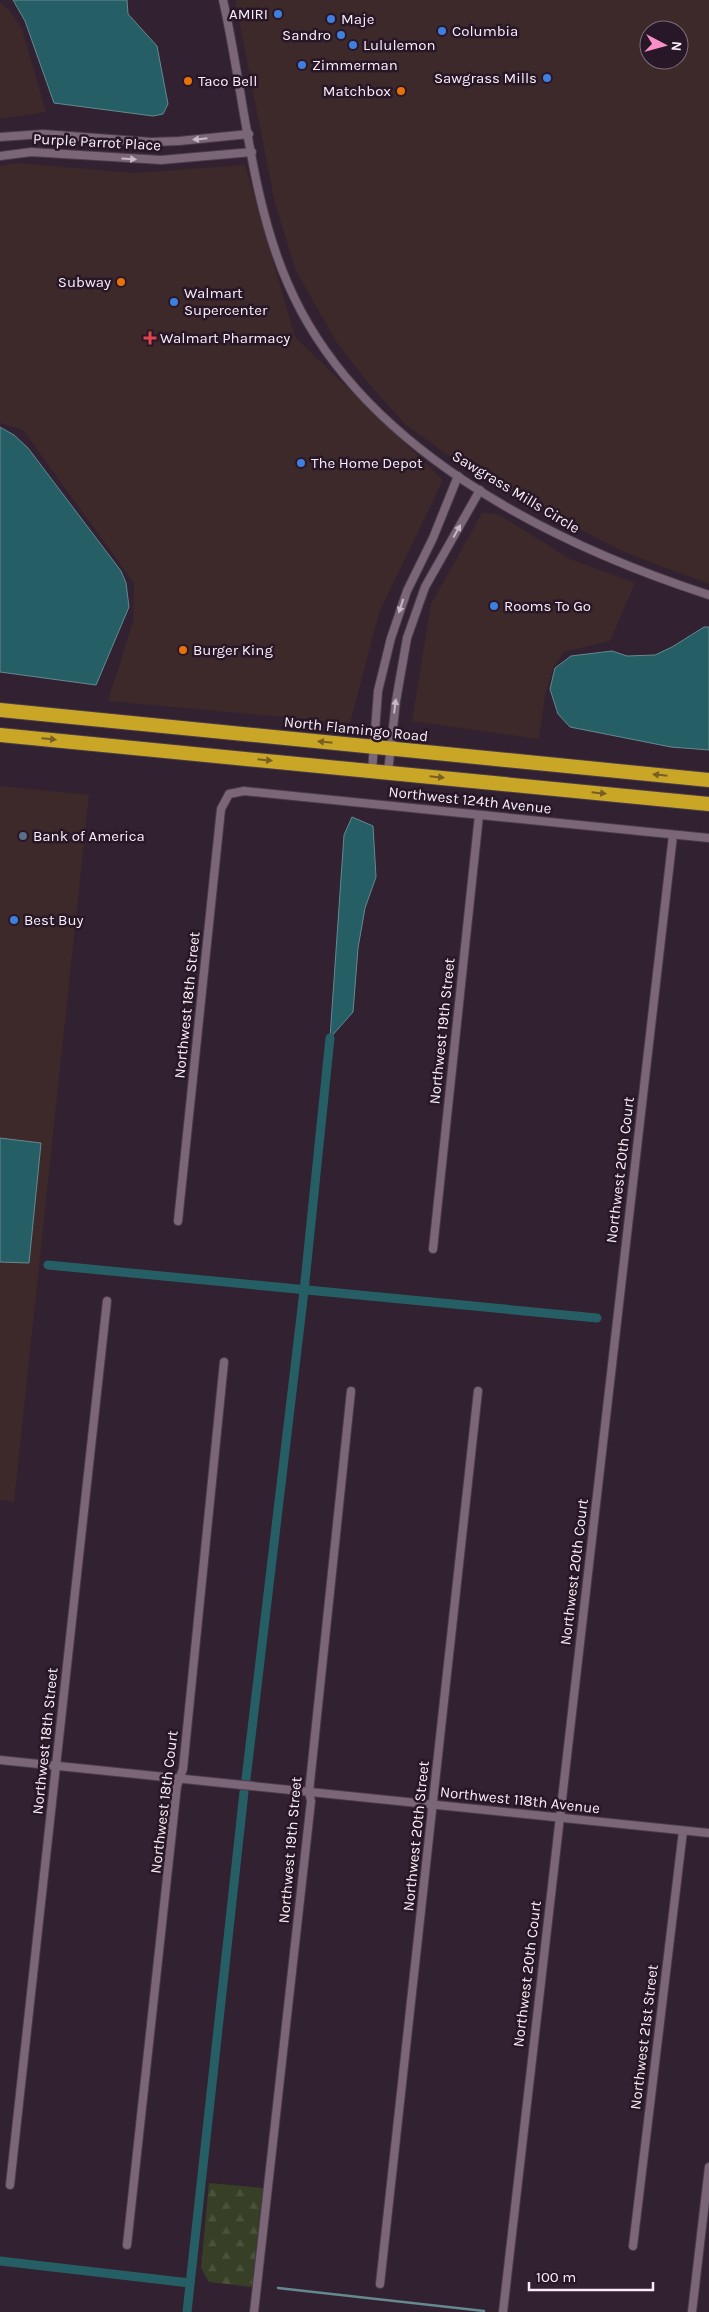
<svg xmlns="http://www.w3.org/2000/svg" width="709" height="2312" font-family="Karla,sans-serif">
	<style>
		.commercial { fill: #3d2929; fill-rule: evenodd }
		.forest { fill: url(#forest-firs) }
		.water { fill: #255e64; stroke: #658990 }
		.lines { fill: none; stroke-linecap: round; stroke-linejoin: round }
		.stream { stroke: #658990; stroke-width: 2.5 }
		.canal { stroke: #255e64; stroke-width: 9 }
		.street-casing { stroke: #4a3c49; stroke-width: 10 }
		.highway-casing { stroke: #4a3c49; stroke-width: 16 }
		.street { stroke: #7b6678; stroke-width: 8 }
		.highway { stroke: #c9a626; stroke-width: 14 }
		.oneway { fill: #c7b8c5 }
		.oneway2 { fill: #785e26 }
		.shop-dot { fill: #3f7fe0; stroke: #281727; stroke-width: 2 }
		.food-dot { fill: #e8710a; stroke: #281727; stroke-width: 2 }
		.health-dot { fill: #e0444e; stroke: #281727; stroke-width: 2 }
		.service-dot { fill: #5c6f8a; stroke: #281727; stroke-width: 2 }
		.labels { text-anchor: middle; stroke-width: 5; stroke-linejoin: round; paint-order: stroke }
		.poi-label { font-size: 15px; fill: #faeef8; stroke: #281727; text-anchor: start }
		.street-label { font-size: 15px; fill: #faeef8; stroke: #281727 }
	</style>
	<defs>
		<pattern id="forest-firs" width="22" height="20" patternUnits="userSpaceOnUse" patternTransform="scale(1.25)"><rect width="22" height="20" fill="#373f26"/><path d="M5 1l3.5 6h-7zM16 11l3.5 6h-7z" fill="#4b523c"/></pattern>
	</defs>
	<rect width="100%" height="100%" fill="#322130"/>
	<!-- commercial -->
	<g class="commercial">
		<path d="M235,0h474v584l-85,-32 -118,-61 -58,-36 -42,-30 -37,-41 -32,-41 -41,-72 -21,-67zM649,30h30v30h-30z"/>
		<path d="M0,3l9,7 13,19 24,83 -46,7z"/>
		<path d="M17,163l116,10 112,-8 50,172 148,143 -64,133 -29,110 -242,-22 25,-80 1,-38 -111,-153 -23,-7v-257z"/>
		<path d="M482,513l16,1 72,45 65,24 -25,58 -47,11 -4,7 -6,10 -8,26 -6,44 -127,-18 19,-117z"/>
		<path d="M0,786l89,9 -75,707 -14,-2z"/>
	</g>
	<!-- forest -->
	<path class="forest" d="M209,2183l54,5 -11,99 -43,-5 -8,-14z"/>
	<!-- water -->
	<g class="water">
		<path d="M13,0h114l1,14 29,32 11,58 -5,10 -10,2 -99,-13 -29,-82z"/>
		<path d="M0,427l14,8 14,13 93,123 5,12 3,24 -33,78 -96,-13z"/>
		<path d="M704,627h5v123l-38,-3 -101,-20 -12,-13 -8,-25 5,-21 16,-12 41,-5 15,5 28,-1 17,-8z"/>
		<path d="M352,817l21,9 3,51 -11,31 -7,40 -5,64 -23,26 14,-203z"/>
		<path d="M0,1138l41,5 -12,120 -29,-1z"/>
	</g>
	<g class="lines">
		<!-- stream -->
		<path class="stream" d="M278,2288l206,23"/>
		<!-- canal -->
		<g class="canal">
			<path d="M48,1265l549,53"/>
			<path d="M246,1779l58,-488 26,-253"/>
			<path d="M0,2261l190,22"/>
			<path d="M187,2312l57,-520"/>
		</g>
		<defs>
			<g id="street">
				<path d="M223,0c21,92 27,198 65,284 70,163 261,259 421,311"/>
				<path d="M0,137l43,-3 108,8 28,-1 70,-7"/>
				<path d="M0,156l31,-4 130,8 91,-8"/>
				<path d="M372,771l6,-80 13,-53 16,-47 26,-53 25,-62"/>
				<path d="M388,772l8,-71 11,-63 18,-51 55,-97"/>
				<path d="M178,1221l43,-412 8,-15 15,-3 465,47"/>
				<path d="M433,1249l46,-434"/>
				<path d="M0,1760l709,73"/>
				<path d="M10,2185l97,-884"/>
				<path d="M127,2245l50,-459 6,-17 41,-407"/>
				<path d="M633,2246l50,-415"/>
				<path d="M380,2284l98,-893"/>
				<path d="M254,2312l57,-511 -2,-9 42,-401"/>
				<path d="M503,2312l170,-1477"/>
				<path d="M692,2312l17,-145"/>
			</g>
			<g id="highway">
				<path d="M0,710l709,70"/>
				<path d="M0,735l709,69"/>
			</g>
		</defs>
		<!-- street casing -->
		<use href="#street" class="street-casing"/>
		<!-- highway casing -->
		<use href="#highway" class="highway-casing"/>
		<!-- street -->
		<use href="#street" class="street"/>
		<!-- highway -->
		<use href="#highway" class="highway"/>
	</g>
	<!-- one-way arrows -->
	<defs><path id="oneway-solid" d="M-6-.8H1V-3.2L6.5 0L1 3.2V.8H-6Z" transform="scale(1.25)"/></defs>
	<g class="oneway">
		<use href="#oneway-solid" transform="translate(200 139) rotate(174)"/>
		<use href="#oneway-solid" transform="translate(129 159) rotate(4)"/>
		<use href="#oneway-solid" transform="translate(457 531) rotate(-61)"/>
		<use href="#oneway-solid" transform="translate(401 606) rotate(108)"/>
		<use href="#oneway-solid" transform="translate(395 706) rotate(-83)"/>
	</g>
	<g class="oneway2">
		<use href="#oneway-solid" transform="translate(49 739) rotate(5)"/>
		<use href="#oneway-solid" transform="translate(325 742) rotate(-174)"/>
		<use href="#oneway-solid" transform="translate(265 760) rotate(6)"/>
		<use href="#oneway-solid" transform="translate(660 775) rotate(-174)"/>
		<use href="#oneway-solid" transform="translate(437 777) rotate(6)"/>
		<use href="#oneway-solid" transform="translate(599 793) rotate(6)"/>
	</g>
	<!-- markers -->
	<g class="shop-dot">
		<circle cx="278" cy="14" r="5"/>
		<circle cx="331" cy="19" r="5"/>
		<circle cx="442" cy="31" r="5"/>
		<circle cx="341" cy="35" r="5"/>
		<circle cx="353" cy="45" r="5"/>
		<circle cx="302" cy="65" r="5"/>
		<circle cx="547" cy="78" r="5"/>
		<circle cx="174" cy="302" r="5"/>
		<circle cx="301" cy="463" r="5"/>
		<circle cx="494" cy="606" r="5"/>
		<circle cx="14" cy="920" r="5"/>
	</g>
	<g class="food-dot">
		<circle cx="188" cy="81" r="5"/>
		<circle cx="401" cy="91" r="5"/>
		<circle cx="121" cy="282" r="5"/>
		<circle cx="183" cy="650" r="5"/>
	</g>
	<path class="health-dot" d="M147.5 330.5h5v5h5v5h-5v5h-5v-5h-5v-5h5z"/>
	<circle class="service-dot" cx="23" cy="836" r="5"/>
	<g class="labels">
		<!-- poi labels -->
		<g class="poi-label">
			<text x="268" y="19" text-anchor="end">AMIRI</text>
			<text x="341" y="24">Maje</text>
			<text x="452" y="36">Columbia</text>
			<text x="331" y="40" text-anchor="end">Sandro</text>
			<text x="363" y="50">Lululemon</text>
			<text x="312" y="70">Zimmerman</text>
			<text x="537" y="83" text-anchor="end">Sawgrass Mills</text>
			<text x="198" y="86">Taco Bell</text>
			<text x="391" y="96" text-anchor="end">Matchbox</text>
			<text x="111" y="287" text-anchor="end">Subway</text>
			<text x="184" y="298">Walmart<tspan x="184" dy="17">Supercenter</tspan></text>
			<text x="160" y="343">Walmart Pharmacy</text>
			<text x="311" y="468">The Home Depot</text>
			<text x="504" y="611">Rooms To Go</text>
			<text x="193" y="655">Burger King</text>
			<text x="33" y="841">Bank of America</text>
			<text x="24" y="925">Best Buy</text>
		</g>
		<!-- street labels -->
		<g class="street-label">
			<text transform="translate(97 142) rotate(3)" y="5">Purple Parrot Place</text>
			<text transform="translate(516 492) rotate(31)" y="5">Sawgrass Mills Circle</text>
			<text transform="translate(356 729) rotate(6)" y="5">North Flamingo Road</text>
			<text transform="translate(470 800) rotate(6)" y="5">Northwest 124th Avenue</text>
			<text transform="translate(187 1005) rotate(-84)" y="5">Northwest 18th Street</text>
			<text transform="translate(442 1031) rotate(-84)" y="5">Northwest 19th Street</text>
			<text transform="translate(620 1170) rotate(-83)" y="5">Northwest 20th Court</text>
			<text transform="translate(574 1572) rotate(-83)" y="5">Northwest 20th Court</text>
			<text transform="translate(45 1741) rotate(-84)" y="5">Northwest 18th Street</text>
			<text transform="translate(520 1800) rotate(6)" y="5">Northwest 118th Avenue</text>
			<text transform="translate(164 1802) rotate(-83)" y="5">Northwest 18th Court</text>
			<text transform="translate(416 1836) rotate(-84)" y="5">Northwest 20th Street</text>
			<text transform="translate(290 1850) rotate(-85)" y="5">Northwest 19th Street</text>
			<text transform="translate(527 1974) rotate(-83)" y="5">Northwest 20th Court</text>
			<text transform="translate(644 2037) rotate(-83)" y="5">Northwest 21st Street</text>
		</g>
	</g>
	<!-- north arrow -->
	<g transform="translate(664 45) rotate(96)"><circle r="24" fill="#281727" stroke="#7c6d7b"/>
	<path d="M0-4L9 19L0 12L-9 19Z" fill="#fa8fc7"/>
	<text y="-8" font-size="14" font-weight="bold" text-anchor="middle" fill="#faeef8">N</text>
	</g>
	<!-- scale -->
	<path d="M529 2282v8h124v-8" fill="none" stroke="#faeef8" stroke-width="2.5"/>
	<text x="536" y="2282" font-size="15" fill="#faeef8" stroke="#281727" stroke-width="4" paint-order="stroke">100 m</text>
</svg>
